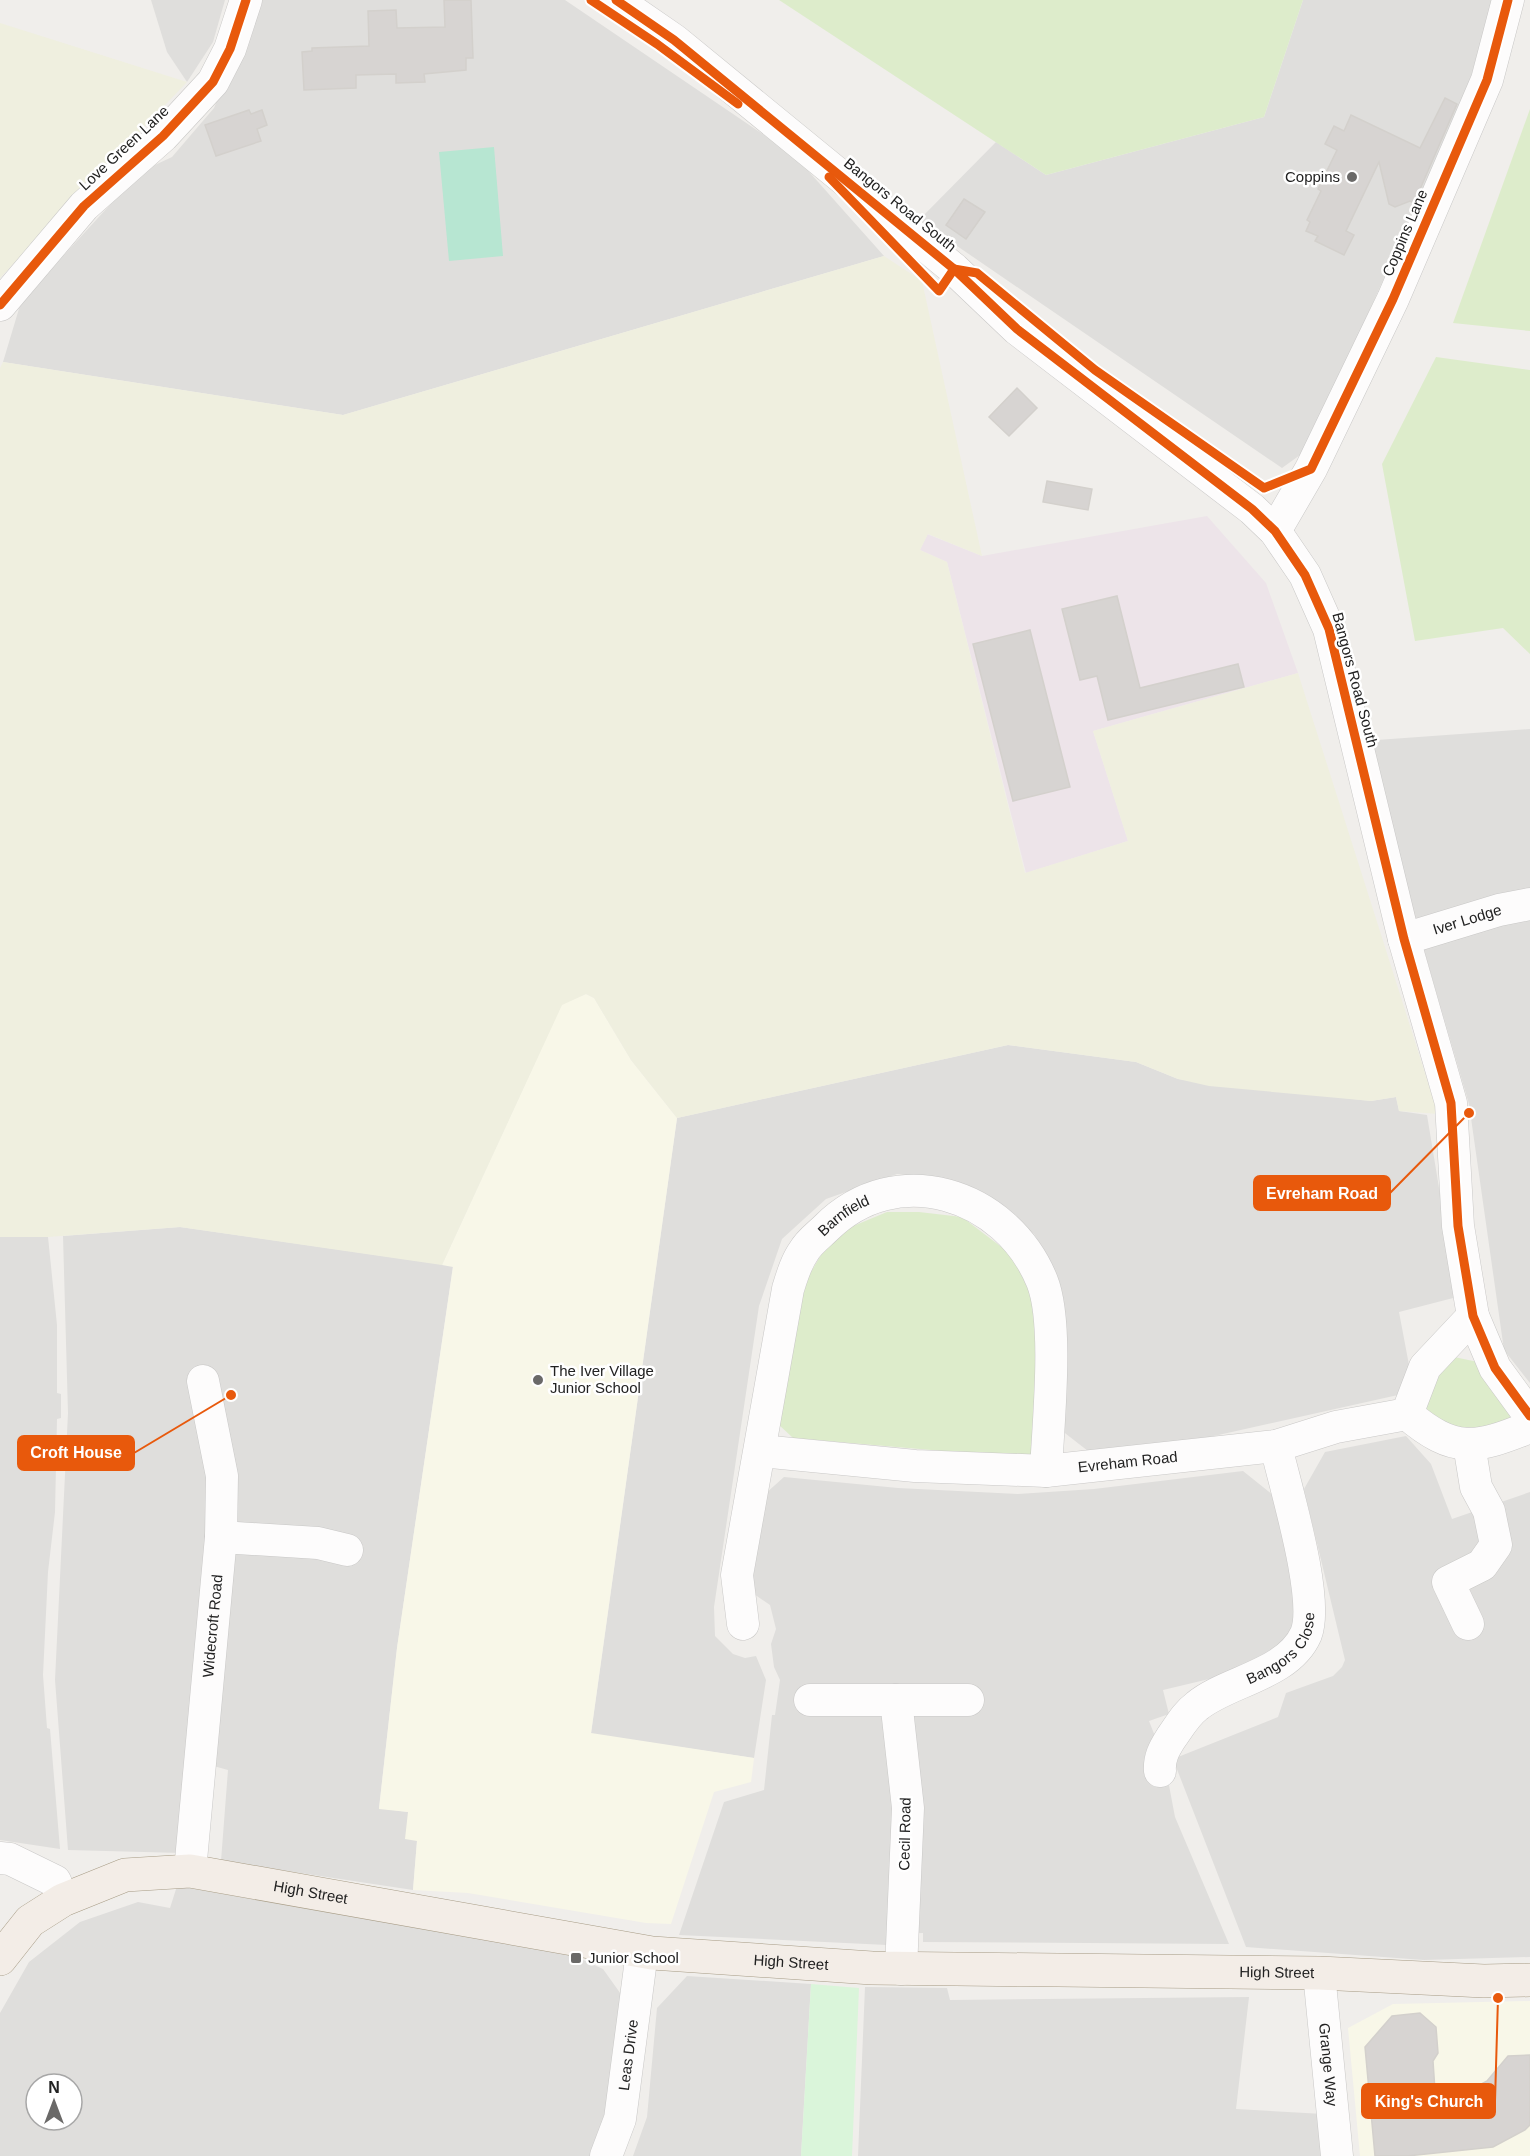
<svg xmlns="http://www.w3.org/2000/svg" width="1530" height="2156" font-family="Helvetica,sans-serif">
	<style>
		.residential { fill: #dfdedc; fill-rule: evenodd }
		.industrial { fill: #ede4e9 }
		.education { fill: #f8f7e8 }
		.farmland { fill: #efefdf }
		.grass { fill: #ddeccb }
		.park { fill: #daf5da }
		.pitch { fill: #b7e6d2 }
		.building { fill: #d7d4d2; stroke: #d3d0cc; stroke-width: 1.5 }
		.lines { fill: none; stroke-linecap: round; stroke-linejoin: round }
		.minor-casing { stroke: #c9c8c7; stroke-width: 33 }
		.major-casing { stroke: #a79c86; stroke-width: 34 }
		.minor { stroke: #fdfcfc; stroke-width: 32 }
		.major { stroke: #f3ede7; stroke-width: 33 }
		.cycleway-casing { stroke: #fff; stroke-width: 13 }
		.cycleway { stroke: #e8590c; stroke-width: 9 }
		.poi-dot { fill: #6a6968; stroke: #fff; stroke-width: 2 }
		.labels { text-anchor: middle; stroke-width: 5; stroke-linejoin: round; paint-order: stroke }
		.street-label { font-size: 15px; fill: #222; stroke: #fff }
		.poi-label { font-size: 15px; fill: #222; stroke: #fff; text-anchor: start }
		.leader { fill: none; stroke: #e8590c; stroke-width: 2 }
		.callout-dot { fill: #e8590c; stroke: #fff; stroke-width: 2 }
		.callout { fill: #e8590c; stroke: #e8590c; stroke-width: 2 }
		.callout-label { font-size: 16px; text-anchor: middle; font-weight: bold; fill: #fff }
	</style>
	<rect width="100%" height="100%" fill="#f0eeeb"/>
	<!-- residential -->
	<g class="residential">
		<path d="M151,0h74l-12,42 -26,40 -20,-30z"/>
		<path d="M258,0h307l230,156 89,100 -541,159 -340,-53 18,-60 119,-130 32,-15 42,-49z"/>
		<path d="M1303,0h190l-28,97 -158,353 -25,18 -363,-248 77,-78 50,33 218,-58z"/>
		<path d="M1530,729v654l-26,-33 -35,-246 -106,-363z"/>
		<path d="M1008,1045l128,17 42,17 193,22 25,-4 3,14 28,4 30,182 -58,15 10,53 -11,30 -202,45 -108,11 -27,-21 6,-71 -5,-66 -11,-31 -17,-28 -49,-37 -43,-18 -45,-5 -71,25 -44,40 -23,67 -45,301 1,29 18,18 12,4 11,-2 10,24 -12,78 -163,-24 86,-616z"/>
		<path d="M180,1227l273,39 -56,382 -18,160 29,4 9,29 -4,49 -192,-29 7,-91 -36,-10 -10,93 -114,-3 -13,-170 13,-267 -5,-177z"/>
		<path d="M0,1237h48l9,88v68l4,1v24l-4,1 -2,93 -7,60 -5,103 4,53 3,1 10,120 -60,-9z"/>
		<path d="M1406,1436l25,28 21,55 78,-27v465l-106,3 -178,-13 -73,-188 105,-42 8,-24 47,-17 9,-9 3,-7 -41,-171 21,-37z"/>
		<path d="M1243,1471l35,28 27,113 -33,52 -109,26 6,24 -20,7 15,38 11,58 54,127 -306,-2v-9l-34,1 -2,11 -208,-10 45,-133 40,-12 8,-75h3l5,-35 -6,-13 -3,-23 5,-15 -6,-24 -16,-11 -2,-12 13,-88 19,-17 114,11 120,6 76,-5z"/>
		<path d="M177,1886l395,69 31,14 20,28 -23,159h-600v-143l29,-51 51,-40 58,-20 32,6zM36,2084h36v36h-36z"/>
		<path d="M687,1976l124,8 -10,172h-168l14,-39 10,-109z"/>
		<path d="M865,1987l82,1 3,12 299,-3 -13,112 87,5 5,42h-470z"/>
	</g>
	<!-- industrial -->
	<path class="industrial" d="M1207,516l59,67 32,90 -205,58 35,110 -102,32 -79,-311 -27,-12 7,-16 55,22z"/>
	<!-- education -->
	<g class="education">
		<path d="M586,994l8,4 37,62 46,58 -86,615 163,25 -3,24 -37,10 -43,132 -25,-1 -178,-30 -55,-3 4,-49 -12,-2 3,-27 -29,-3 18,-161 56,-381 -11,-2 120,-261z"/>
		<path d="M1530,2001v54h-4v3l4,14v84h-170l-12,-128 45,-24z"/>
	</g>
	<!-- farmland -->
	<g class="farmland">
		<path d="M0,23l187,59 -187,196z"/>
		<path d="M884,256l38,25 60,275 -54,-22 -8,16 27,12 78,311 103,-32 -35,-110 205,-58 140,441 -39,-3 -3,-14 -25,4 -162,-15 -31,-7 -42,-17 -128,-17 -331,73 -46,-58 -37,-62 -8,-4 -24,11 -120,260 -262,-38 -132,10h-48v-869l3,-6 340,53z"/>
	</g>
	<!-- grass -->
	<g class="grass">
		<path d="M779,0h524l-39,117 -218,58z"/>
		<path d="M1530,109v222l-77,-8z"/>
		<path d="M1436,357l94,13v284l-27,-26 -88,13 -33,-177z"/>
		<path d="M887,1212h32l43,5 46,35 27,43 3,147 -4,12 -22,3 -219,-19 -16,-15 28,-141 16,-27 25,-26z"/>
		<path d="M1454,1357l24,5 33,53 -2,10 -44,17 -42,-31 2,-25z"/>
	</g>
	<!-- park -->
	<path class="park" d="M811,1984l48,4 -7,168h-51z"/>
	<!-- pitch -->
	<path class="pitch" d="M494,147l9,109 -54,5 -10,-109z"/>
	<!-- building -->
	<g class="building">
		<path d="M444,0h27l2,58h-7v12l-42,4 1,8 -29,1v-9l-40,1v13l-52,2 -2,-38 10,-1v-3l57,-2 -1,-35 28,-1 1,18 48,-1z"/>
		<path d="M1445,98l12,6 -43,99 -4,-2 -15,6 -6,-3 -10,-42 -33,69 8,4 -10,20 -29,-14 3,-5 -12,-5 4,-9 -3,-2 14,-29 -3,-2 19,-39 -12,-6 9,-18 10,5 7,-16 69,33z"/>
		<path d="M249,110l2,4 11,-4 5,15 -10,4 4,12 -45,15 -11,-31z"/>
		<path d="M964,199l21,13 -19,27 -20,-14z"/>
		<path d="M1017,388l20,20 -28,28 -20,-19z"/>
		<path d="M1047,481l45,8 -4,21 -45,-8z"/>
		<path d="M1117,596l23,92 98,-24 6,23 -136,33 -11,-44 -17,4 -18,-71z"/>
		<path d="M1030,630l40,157 -57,14 -40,-157z"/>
		<path d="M1420,2013l16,14 2,26 -5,8 2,30 41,-4 11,-6 21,-25 22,-1v70l-5,5 -32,17 -86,9h-32l-10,-109 27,-31z"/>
	</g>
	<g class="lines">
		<defs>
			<g id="minor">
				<path d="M616,0l58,40 280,229 63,60 235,180 23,22 30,44 24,54 75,310 47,164 7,123 15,90 22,52 35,48"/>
				<path d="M0,305l84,-99 79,-70 50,-54 17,-33 16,-49"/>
				<path d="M1275,531l36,-62 82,-170 94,-219 21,-80"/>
				<path id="s1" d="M1404,939l95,-29 31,-6"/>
				<path d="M1407,1414c47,40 69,35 123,13"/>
				<path id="s2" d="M761,1451l154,15 131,5 230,-25 60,-19 71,-13 18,-47 48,-51"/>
				<path d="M221,1537l97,6 29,7"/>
				<path id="s3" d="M743,1624l-6,-49 51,-286c4,-13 8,-27 16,-38 5,-9 15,-16 22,-23 70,-70 180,-35 216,53 17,42 6,143 4,190"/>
				<path d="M1468,1624l-20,-42 34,-17 14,-20 -7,-34 -13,-24 -7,-43"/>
				<path d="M810,1700h158"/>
				<path d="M896,1700l12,108 -7,161"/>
				<path id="s4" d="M1160,1771c-1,-13 4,-22 11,-33 8,-11 15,-24 26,-32 30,-25 91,-31 109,-72 14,-35 -21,-148 -30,-188"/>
				<path d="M0,1858l10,1 45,22 8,19"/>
				<path id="s5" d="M190,1871l31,-334 1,-61 -19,-95"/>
				<path id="s6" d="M1319,1973l18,183"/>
				<path id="s7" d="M606,2156l14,-37 22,-167"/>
			</g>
			<g id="major">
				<path id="s8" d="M0,1959l30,-38 33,-21 62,-25 65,-4 462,82 220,15 447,5 165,8 46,-1"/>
			</g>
		</defs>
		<!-- minor casing -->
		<use href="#minor" class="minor-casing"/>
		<!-- major casing -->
		<use href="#major" class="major-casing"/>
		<!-- minor -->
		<use href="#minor" class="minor"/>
		<!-- major -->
		<use href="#major" class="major"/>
		<defs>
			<g id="cycleway">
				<path d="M591,0l66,44 81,60"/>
				<path d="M616,0l58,40 280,229 63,60 235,180 23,22 30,44 24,54 75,310 47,164 7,123 15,90 22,52 35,48"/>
				<path d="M829,177l110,114 15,-22 23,4 118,97 169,118 47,-19 82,-170 94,-219 21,-80"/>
				<path d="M0,305l84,-99 79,-70 50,-54 17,-33 16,-49"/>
			</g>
		</defs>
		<!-- cycleway casing -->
		<use href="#cycleway" class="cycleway-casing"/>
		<!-- cycleway -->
		<use href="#cycleway" class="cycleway"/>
	</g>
	<!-- markers -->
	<g class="poi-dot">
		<circle cx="1352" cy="177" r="6"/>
		<circle cx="538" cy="1380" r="6"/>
		<rect x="570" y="1952" width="12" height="12" rx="3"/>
	</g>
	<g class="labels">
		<!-- street labels -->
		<g class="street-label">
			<text transform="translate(124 148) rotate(-43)" y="5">Love Green Lane</text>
			<text transform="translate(900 205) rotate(39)" y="5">Bangors Road South</text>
			<text transform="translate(1405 233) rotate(-67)" y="5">Coppins Lane</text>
			<text transform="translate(1355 680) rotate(75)" y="5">Bangors Road South</text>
			<text dy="5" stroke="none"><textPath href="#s1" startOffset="66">Iver Lodge</textPath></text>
			<text dy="5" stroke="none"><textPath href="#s3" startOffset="435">Barnfield</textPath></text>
			<text dy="5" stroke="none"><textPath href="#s2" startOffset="368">Evreham Road</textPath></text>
			<text dy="5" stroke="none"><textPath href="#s5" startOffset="246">Widecroft Road</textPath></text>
			<text dy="5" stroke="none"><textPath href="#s4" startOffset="183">Bangors Close</textPath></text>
			<text transform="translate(905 1834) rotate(-89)" y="5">Cecil Road</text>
			<text dy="5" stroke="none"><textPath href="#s8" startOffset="342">High Street</textPath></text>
			<text dy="5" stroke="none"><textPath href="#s8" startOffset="828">High Street</textPath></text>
			<text dy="5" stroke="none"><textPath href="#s8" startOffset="1314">High Street</textPath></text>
			<text dy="5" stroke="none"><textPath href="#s7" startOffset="104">Leas Drive</textPath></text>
			<text dy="5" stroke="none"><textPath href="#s6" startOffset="92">Grange Way</textPath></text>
		</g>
		<!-- poi labels -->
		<g class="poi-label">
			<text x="1340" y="182" text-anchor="end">Coppins</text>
			<text x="550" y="1376">The Iver Village<tspan x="550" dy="17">Junior School</tspan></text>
			<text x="588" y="1963">Junior School</text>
		</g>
	</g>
	<!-- callouts -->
	<path class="leader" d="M1469 1113L1390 1193M231 1395L134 1453M1498 1998L1495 2101"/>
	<g class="callout-dot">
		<circle cx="1469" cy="1113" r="6"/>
		<circle cx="231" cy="1395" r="6"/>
		<circle cx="1498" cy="1998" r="6"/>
	</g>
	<g class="callout">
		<rect x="1254" y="1176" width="136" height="34" rx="6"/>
		<rect x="18" y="1436" width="116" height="34" rx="6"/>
		<rect x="1362" y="2084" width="133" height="34" rx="6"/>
	</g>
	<g class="callout-label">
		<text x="1322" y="1199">Evreham Road</text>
		<text x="76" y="1458">Croft House</text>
		<text x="1429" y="2107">King's Church</text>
	</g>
	<!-- north arrow -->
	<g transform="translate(54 2102)"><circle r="28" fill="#ffffff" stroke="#a7a7a7" stroke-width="1.5"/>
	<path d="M0-4.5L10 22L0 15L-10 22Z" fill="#6a6968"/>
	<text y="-9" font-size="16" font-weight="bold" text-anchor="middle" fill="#222222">N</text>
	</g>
</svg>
